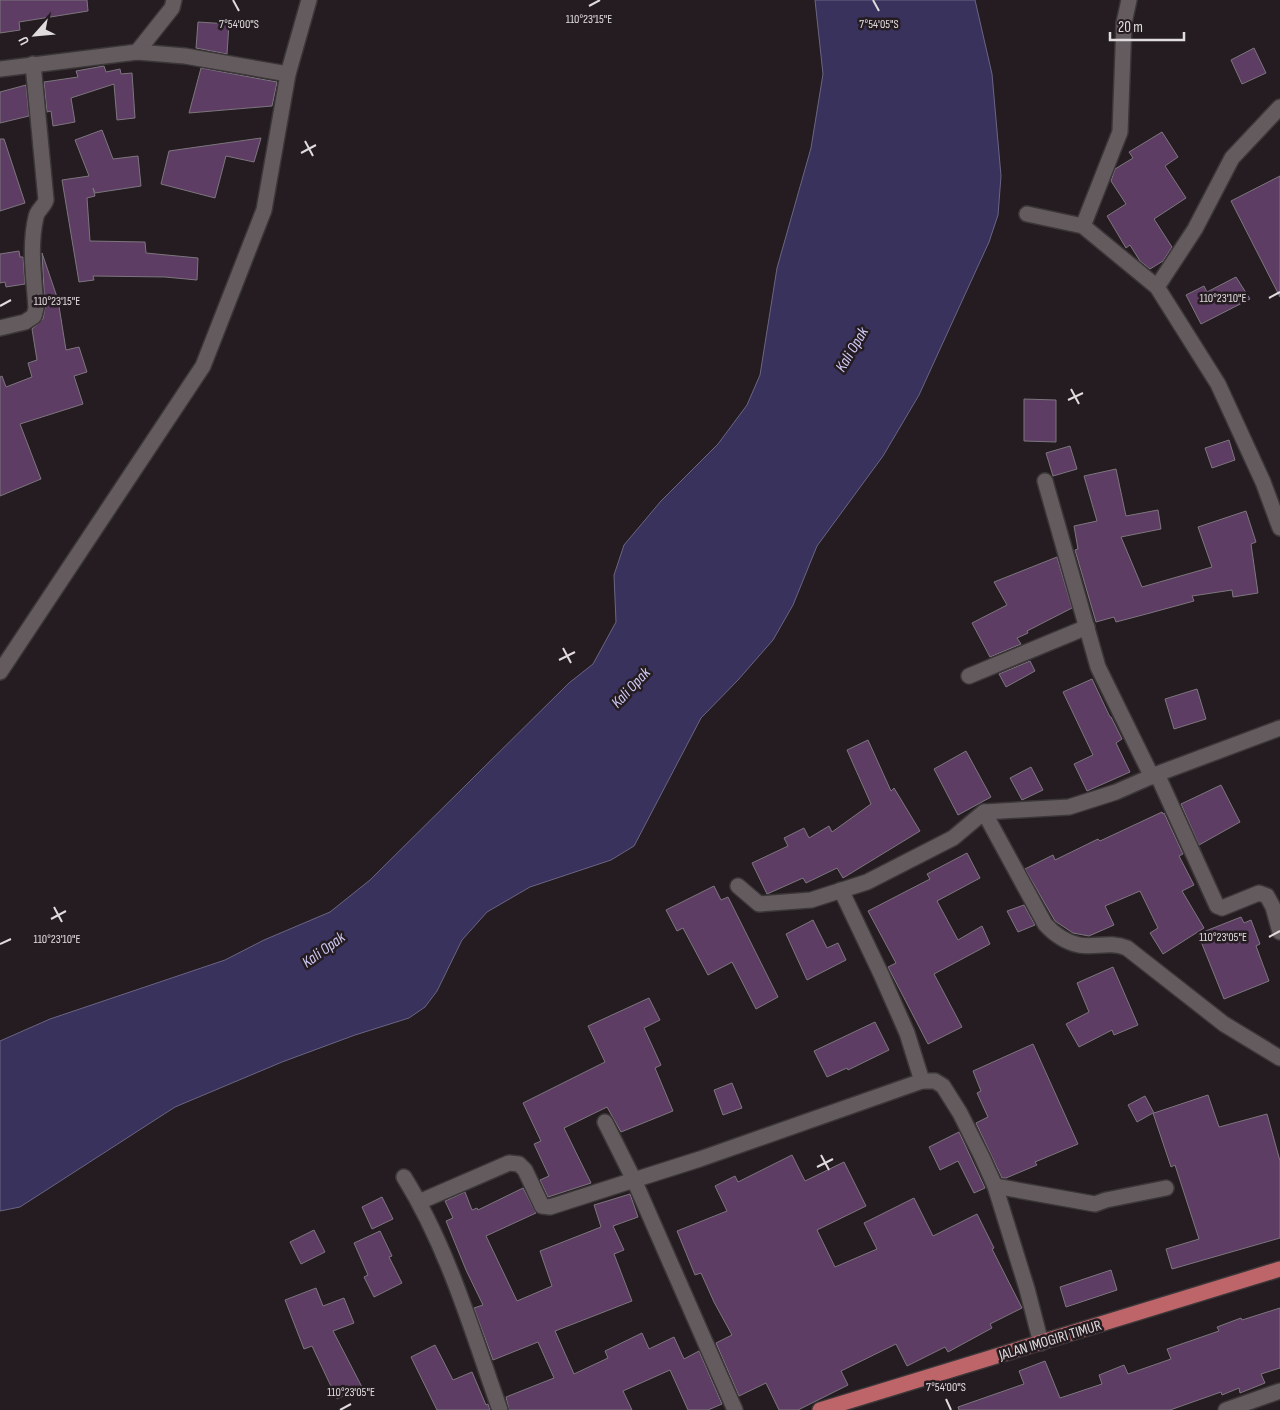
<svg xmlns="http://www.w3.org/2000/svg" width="1280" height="1410" font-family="'Sofia Sans Condensed',sans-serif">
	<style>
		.water { fill: #39325c; stroke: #6b6583 }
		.building { fill: #5d3d63; stroke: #7d767e }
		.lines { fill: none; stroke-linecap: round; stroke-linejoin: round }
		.minor-casing { stroke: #3b3638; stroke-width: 18 }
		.major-casing { stroke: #3b3638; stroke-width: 18 }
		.minor { stroke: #645b5f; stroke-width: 15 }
		.major { stroke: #be656a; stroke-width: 15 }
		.ticks { fill: none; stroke: #e0dbdd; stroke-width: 2 }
		.labels { text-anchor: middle; stroke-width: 5; stroke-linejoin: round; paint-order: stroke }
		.street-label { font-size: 15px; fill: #e0dbdd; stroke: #241c20 }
		.water-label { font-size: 16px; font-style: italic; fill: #d0caf7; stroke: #241c20 }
		.ticks-label { font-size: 12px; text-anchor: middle; fill: #e0dbdd; stroke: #241c20; stroke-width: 5; stroke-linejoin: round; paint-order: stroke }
	</style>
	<rect width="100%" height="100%" fill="#241c20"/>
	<!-- water -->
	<path class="water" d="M815,0h160l17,74 9,102 -3,39 -9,27 -70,153 -36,61 -66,90 -24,59 -20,35 -35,40 -37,38 -67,128 -23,14 -81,27 -43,25 -25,28 -25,51 -12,16 -16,11 -54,17 -73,27 -107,45 -155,100 -20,4v-170l50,-22 175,-59 39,-20 66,-28 40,-32 199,-197 24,-19 23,-42 -2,-47 10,-30 37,-44 57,-57 29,-39 13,-30 17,-107 34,-120 12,-74z"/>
	<!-- building -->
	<g class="building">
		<path d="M0,0h87l1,11 -69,11 1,8 -20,3z"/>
		<path d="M198,22l31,2 -2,30 -31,-6z"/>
		<path d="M1254,48l12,25 -24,11 -11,-24z"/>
		<path d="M104,66l2,6 14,-3 1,5 11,-1 3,45 -18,2 -3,-36 -43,14 4,24 -22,4 -2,-15 -4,1 -3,-30 34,-5 -2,-6z"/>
		<path d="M201,68l76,14 -5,24 -83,7z"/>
		<path d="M26,85l3,31 -29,7v-31z"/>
		<path d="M102,130l11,29 25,-3 3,30 -46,7 -2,-5 2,8 -8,2 3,43 55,1 1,11 52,5 -1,22 -32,-3 -72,-1 1,4 -15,2 -17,-102 27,-4 -14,-36z"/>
		<path d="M1162,132l16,25 -13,9 21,32 -32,21 18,28 -9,14 -13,8 -10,-8 -10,-16 -4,3 -19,-32 19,-12 -15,-23 4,-12 18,-11 -4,-6z"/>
		<path d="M261,138l-7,24 -28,-6 -11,42 -54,-14 8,-33z"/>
		<path d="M0,139h4l21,64 -25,8z"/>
		<path d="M1280,176v121l-49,-96z"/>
		<path d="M19,251l1,6h3l2,27 -19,3 -1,-5 -5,1v-29z"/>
		<path d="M42,253l16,47 8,50 13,-3 8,25 -13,4 9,28 -63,20 21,55 -41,17v-119l2,-1 4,11 26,-10 -4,-14 9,-3 -5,-31 11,-10 2,-11z"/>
		<path d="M1236,277l14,22 -49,25 -15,-29 18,-9 3,6z"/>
		<path d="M1024,399l32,1v42l-32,-1z"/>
		<path d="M1229,440l6,20 -23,8 -7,-20z"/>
		<path d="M1070,446l7,23 -24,7 -7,-23z"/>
		<path d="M1116,469l10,47 32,-6 3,19 -40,8 21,50 70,-20 -14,-40 48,-16 10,31 -5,2 7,49 -25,4 -1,-7 -40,6 2,5 -44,12 -34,9 -2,-5 -18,5 -21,-72 3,-1 -4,-23 23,-5 -13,-45z"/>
		<path d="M1057,557l15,51 -45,23 1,2 -11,5 4,6 -31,13 -18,-34 35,-18 -13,-23z"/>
		<path d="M1030,661l5,10 -29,16 -7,-13z"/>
		<path d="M1092,679l18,38h1l11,22 -6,4 14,29 -43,19 -13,-27 19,-9 -30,-63z"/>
		<path d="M1197,689l9,30 -32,10 -9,-30z"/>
		<path d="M868,740l23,51 3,-3 26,43 -77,47 -6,-10 -31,15 -3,-5 -36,16 -15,-31 36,-17 -4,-8 20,-10 5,10 20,-12 3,6 39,-28 -24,-54z"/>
		<path d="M966,751l25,46 -33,18 -24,-46z"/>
		<path d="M1031,767l12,23 -21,10 -12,-22z"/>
		<path d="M1221,785l19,37 -41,23 -18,-41z"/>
		<path d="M1162,812l1,2 1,-1 19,41 -4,2 15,29 -12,6 22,37 -41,26 -13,-21 8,-5 -18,-37 -35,15 9,19 -25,11 -16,-3 -18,-12 -30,-52 28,-14 2,5 43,-21 2,2z"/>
		<path d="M967,853l13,25 -43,23 21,39 24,-14 8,18 -56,30 28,53 -34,17 -40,-77 8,-4 -28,-52 62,-32 -3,-5z"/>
		<path d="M714,886l7,14 7,-3 50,100 -22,12 -24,-47 -24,13 -25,-47 -6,3 -11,-21z"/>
		<path d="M1024,905l11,20 -17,7 -11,-21z"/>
		<path d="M1241,917l3,6 7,-3 9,24 -4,2 13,35 -45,18 -26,-65z"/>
		<path d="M813,920l14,28 11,-5 8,17 -39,20 -21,-46z"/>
		<path d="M1113,967l25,58 -24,10 -2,-5 -33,17 -13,-23 23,-12 -12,-29z"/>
		<path d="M649,998l11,22 -16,8 17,37 -6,3 18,43 -52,21 -14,-25 -43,21 27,55 -43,14 -8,-17 9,-4 -15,-32 7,-3 -18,-38 82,-41 -17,-36z"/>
		<path d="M875,1022l14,28 -41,20 -1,-2 -20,9 -13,-26z"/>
		<path d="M1033,1044l45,100 -43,18 2,3 -31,13h-4l-26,-55 12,-6 -11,-24 4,-2 -8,-20z"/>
		<path d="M732,1083l10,25 -19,7 -9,-25z"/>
		<path d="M1208,1095l11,32 48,-13 13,47v77l-108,31 -6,-20 33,-10 -24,-74 -4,2 -18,-54 -16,9 -9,-17 17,-9 9,17z"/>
		<path d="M959,1132l26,56 -11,5 -16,-32 -18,9 -11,-23z"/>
		<path d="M792,1155l13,26 39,-19 22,44 -49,24 18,37 42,-18 -13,-26 50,-25 19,38 44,-22 17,34 -2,1 30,59 -32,16 2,4 -44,24 -3,-5 -38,19 -11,-22 -55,27 7,14 -50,25h-19l-13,-27 -27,13 -23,-53 16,-8 -18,-33 -13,-29 -6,2 -18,-44 50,-20 -12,-25 20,-10 3,6z"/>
		<path d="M523,1188l13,25 -50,23 31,65 35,-15 -12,-35 61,-24 -7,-22 36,-11 8,23 -25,9 11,24 -10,4 18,47 -77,30 19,43 34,-16 -3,-7 37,-18 7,16 25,-12 10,22 15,-8 23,53 -14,6h-20l-18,-40 -47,21 9,19h-123l-3,-13 48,-19 -16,-36 -45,18 -19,-52 9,-3 -17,-35 -20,-49 7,-3 -8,-17 20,-9 7,18 5,-2 1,2z"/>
		<path d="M382,1197l11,22 -21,10 -10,-22z"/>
		<path d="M314,1230l11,22 -24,12 -11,-22z"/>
		<path d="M380,1231l12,25 -3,1 13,26 -28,14 -10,-20 4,-2 -14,-32z"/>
		<path d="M1111,1270l6,20 -51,17 -6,-20z"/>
		<path d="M316,1288l7,18 21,-8 10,25 -21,8 29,56 -25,12 -25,-53 -8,3 -19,-49z"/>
		<path d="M1280,1308v60l-19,6 4,9 -25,10 -1,-5 -17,7 -1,-3 -51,18h-211l-1,-3 66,-23 -5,-13 26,-10 15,37 42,-14 -3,-9 25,-10 4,9 43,-15 -4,-10 52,-18 -2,-4 24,-9 1,2z"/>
		<path d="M435,1345l18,35 19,-8 14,33 2,-1 2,6h-53l-26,-53z"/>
	</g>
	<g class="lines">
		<defs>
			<g id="minor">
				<path d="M137,52l35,-44 2,-8"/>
				<path d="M0,69l137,-17 48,4 103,18"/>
				<path d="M1027,214l56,12 74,61 61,97 45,98 17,46"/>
				<path d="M1083,226l37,-94 4,-109 5,-23"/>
				<path d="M1157,287l38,-58 37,-71 48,-51"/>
				<path d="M0,328l25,-6 9,-6 2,-8c-2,-30 -7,-62 0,-91 1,-7 8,-10 10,-17l-13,-136"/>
				<path d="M1045,481l53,186 54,110"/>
				<path d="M0,672l203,-306 61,-156 24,-136 21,-74"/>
				<path d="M969,676l118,-49"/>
				<path d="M1157,774l123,-46"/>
				<path d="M984,812l61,112c9,10 20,18 34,21 17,3 30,-4 48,3l97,76 56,34"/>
				<path d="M738,886l21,18 52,-4 56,-18 86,-44 31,-26 85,-5 47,-15 41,-18 60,132 5,2 37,-15 8,3 6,11 7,25"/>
				<path d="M841,890l40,84 26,59 15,48"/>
				<path d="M605,1122l29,58 66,-21 222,-78h13l8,5 17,27 22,44 13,29 32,103 14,54"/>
				<path d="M404,1177c44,71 68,154 96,233"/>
				<path d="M995,1186l100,18 11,-4 60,-12"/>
				<path d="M419,1202l90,-39 10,1 6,6 17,36 8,1 84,-27 101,230"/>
				<path d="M1226,1410l54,-19"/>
			</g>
			<path id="major" d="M820,1410l460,-141"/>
		</defs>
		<!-- minor casing -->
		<use href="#minor" class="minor-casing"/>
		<!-- major casing -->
		<use href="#major" class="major-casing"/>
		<!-- minor -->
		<use href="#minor" class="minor"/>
		<!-- major -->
		<use href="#major" class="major"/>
	</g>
	<!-- ticks -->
	<path class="ticks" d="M233,0l6,11M873,0l6,11M589,6l11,-6M305,141l8,15M301,153l15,-8M1269,298l11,-6M0,306l11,-6M1071,389l8,15M1068,400l15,-7M563,648l8,15M559,660l16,-8M54,907l8,15M51,919l15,-8M1269,937l11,-6M0,944l11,-5M821,1155l8,15M817,1167l16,-8M946,1399l5,11M340,1410l11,-6"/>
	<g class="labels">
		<!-- street labels -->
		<g class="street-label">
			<text transform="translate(1050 1340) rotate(-17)" y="5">JALAN IMOGIRI TIMUR</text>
		</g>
		<!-- water labels -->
		<g class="water-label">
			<text transform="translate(851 349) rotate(-59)" y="6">Kali Opak</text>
			<text transform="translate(630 687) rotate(-47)" y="6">Kali Opak</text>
			<text transform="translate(323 949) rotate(-36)" y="6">Kali Opak</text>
		</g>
	</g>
	<g class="ticks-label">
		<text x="589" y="23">110°23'15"E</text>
		<text x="239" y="28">7°54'00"S</text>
		<text x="879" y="28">7°54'05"S</text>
		<text x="1223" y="302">110°23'10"E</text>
		<text x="57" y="305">110°23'15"E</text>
		<text x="1223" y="941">110°23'05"E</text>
		<text x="57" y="943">110°23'10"E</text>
		<text x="946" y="1391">7°54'00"S</text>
		<text x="351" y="1396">110°23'05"E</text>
	</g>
	<!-- north arrow -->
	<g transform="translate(35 35) rotate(243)" stroke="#241c20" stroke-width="4" paint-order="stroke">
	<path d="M0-4L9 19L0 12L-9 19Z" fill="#e0dbdd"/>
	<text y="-8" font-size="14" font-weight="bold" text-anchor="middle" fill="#e0dbdd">U</text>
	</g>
	<!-- scale -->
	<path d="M1110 32v8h74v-8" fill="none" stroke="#e0dbdd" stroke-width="2.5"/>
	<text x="1118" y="32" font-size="15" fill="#e0dbdd" stroke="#241c20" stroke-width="4" paint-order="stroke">20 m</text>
</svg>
